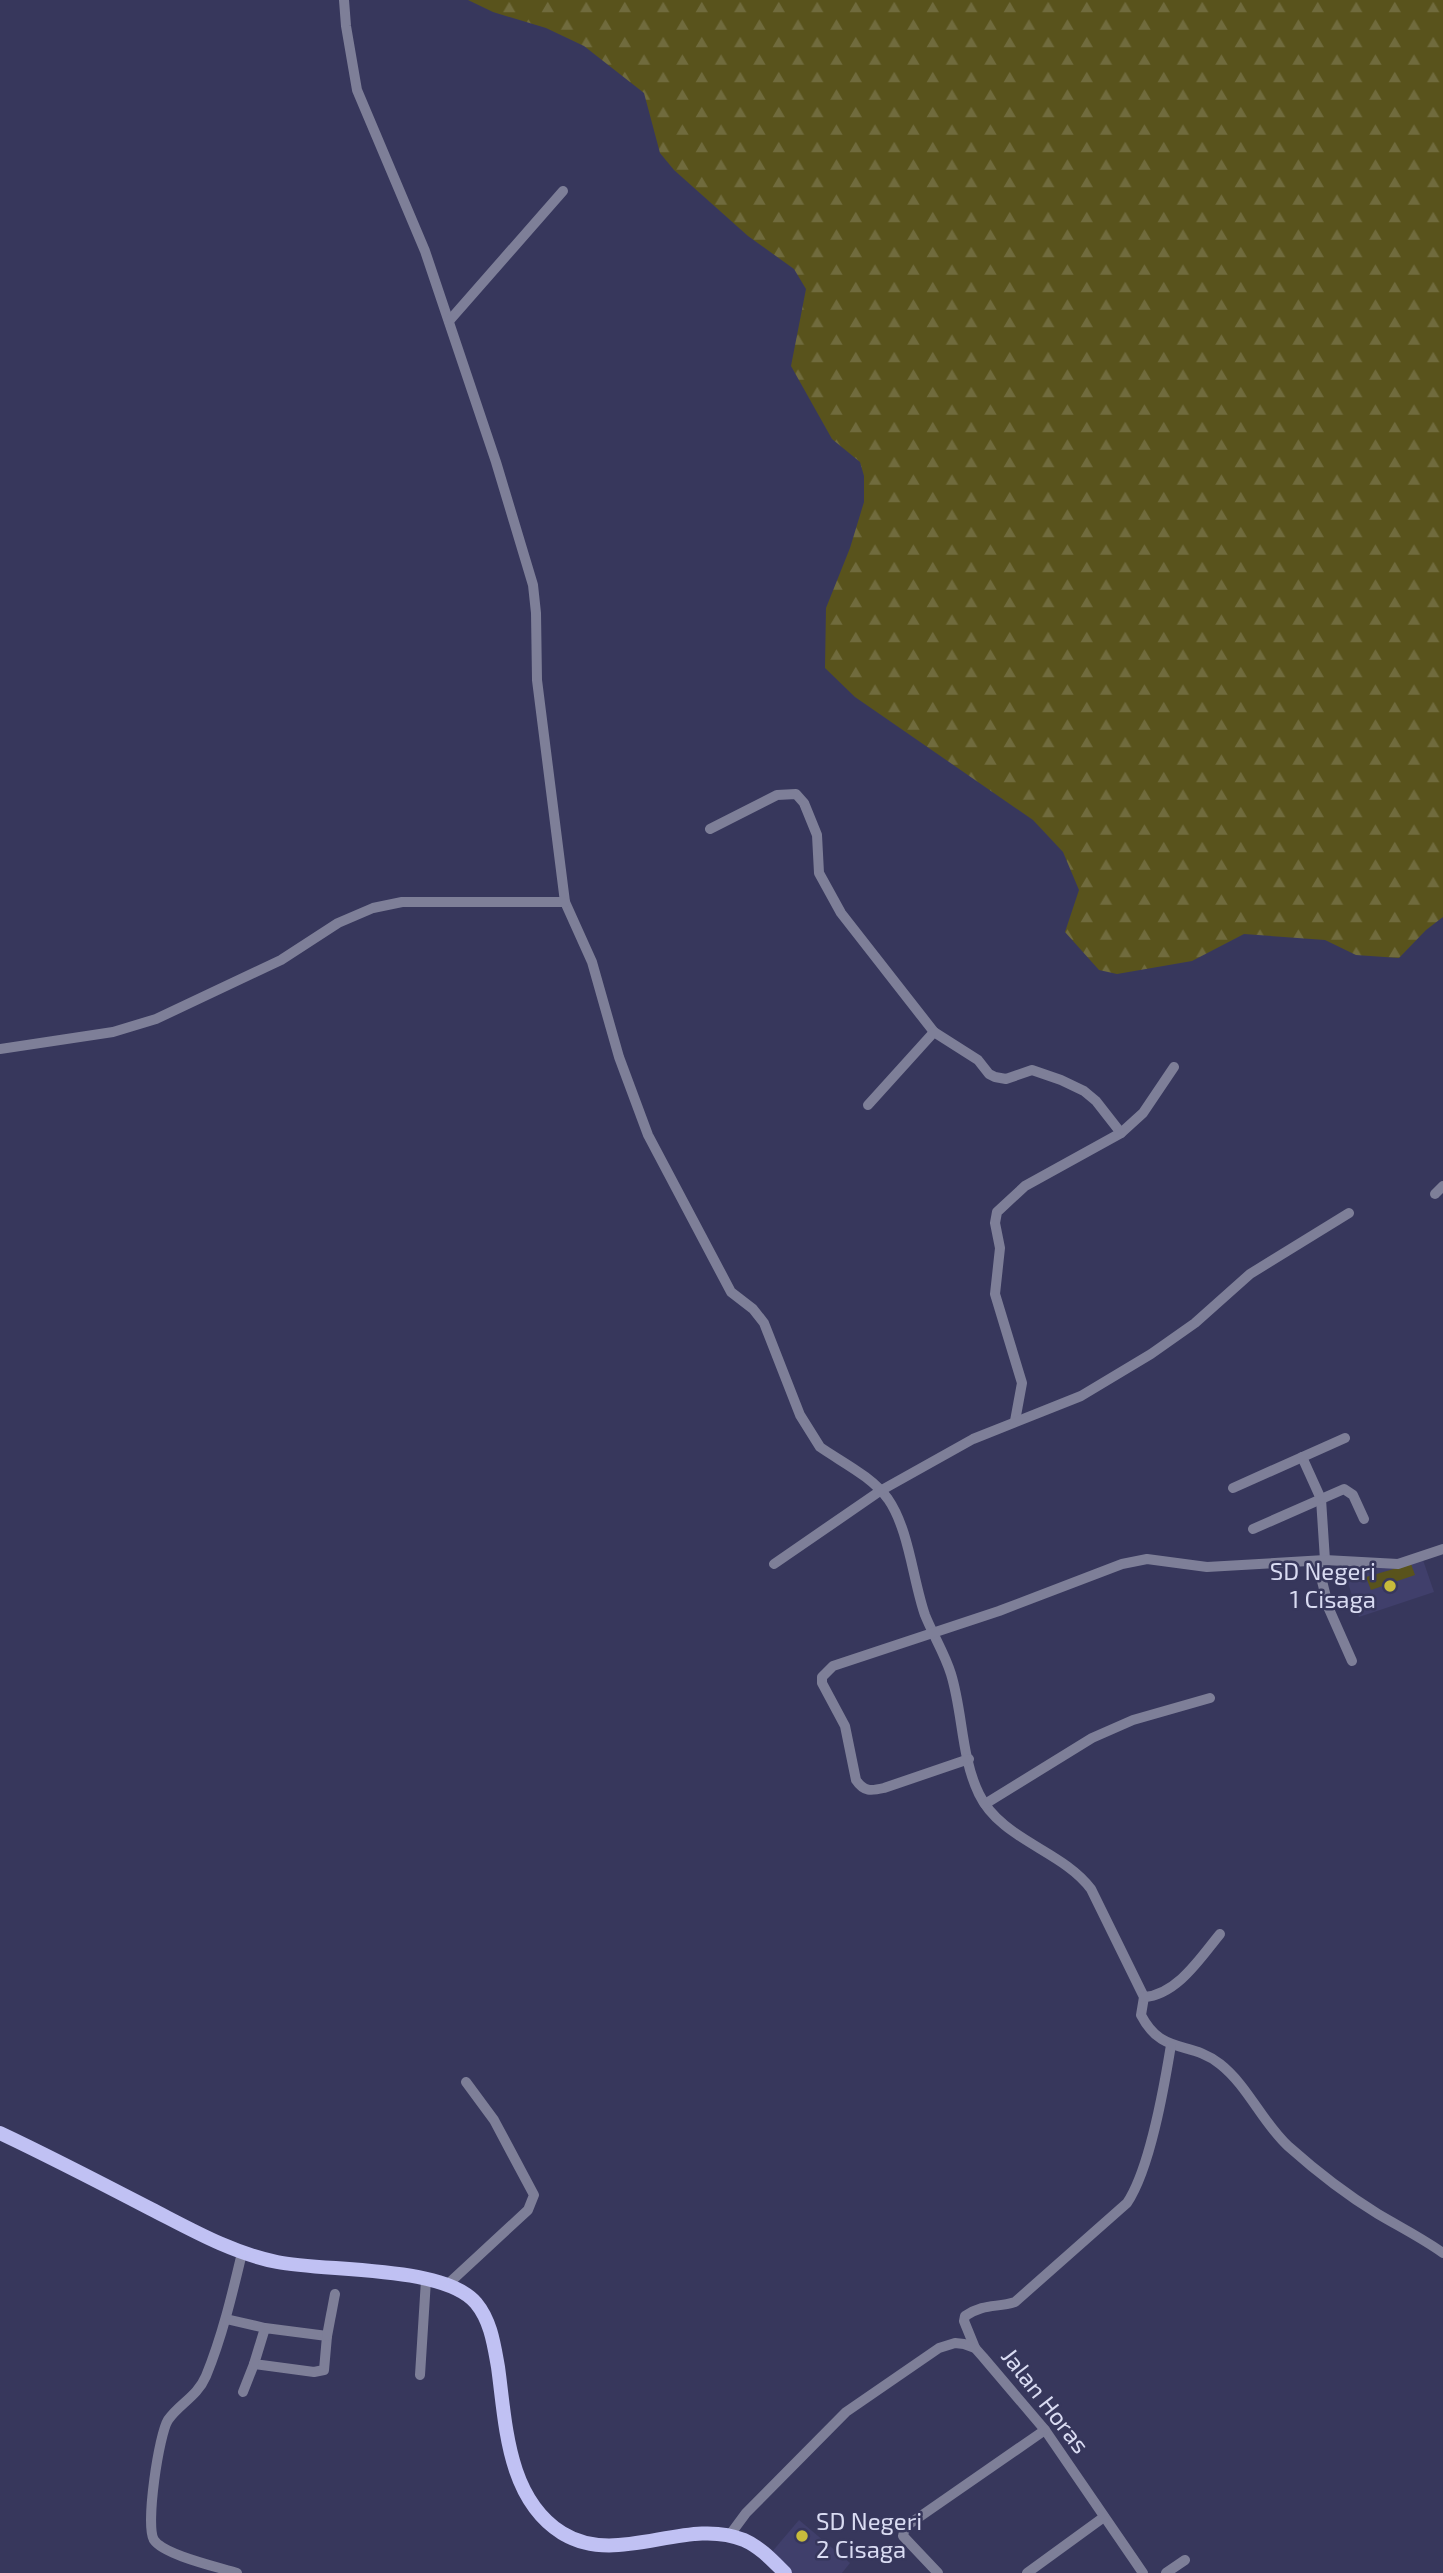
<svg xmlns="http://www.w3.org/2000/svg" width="1443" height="2573" font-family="'Exo 2',sans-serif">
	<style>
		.built { fill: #403f6b }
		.forest { fill: url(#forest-firs) }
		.park { fill: #59531c }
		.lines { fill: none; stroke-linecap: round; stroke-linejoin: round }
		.minor { stroke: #7e7f98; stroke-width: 10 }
		.major { stroke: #c0c1f3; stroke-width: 14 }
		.poi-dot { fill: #c8bb3b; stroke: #37375c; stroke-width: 2.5 }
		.labels { text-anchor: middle; stroke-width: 5; stroke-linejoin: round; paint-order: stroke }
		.poi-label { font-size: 24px; fill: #d9dbf2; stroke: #37375c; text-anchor: end }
		.street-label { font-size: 24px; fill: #d9dbf2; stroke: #37375c }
	</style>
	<defs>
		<pattern id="forest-firs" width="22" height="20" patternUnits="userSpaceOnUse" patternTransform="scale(1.75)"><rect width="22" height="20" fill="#59531c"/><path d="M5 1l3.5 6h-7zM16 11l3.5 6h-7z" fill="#706b3d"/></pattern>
	</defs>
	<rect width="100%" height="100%" fill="#37375c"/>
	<!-- built -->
	<g class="built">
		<path d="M1423,1560l11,32 -75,25 -12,-37 7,-2 -4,-12z"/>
		<path d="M799,2520l51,43 -8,10h-50l-21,-20z"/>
	</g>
	<!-- forest -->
	<path class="forest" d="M468,0h975v917l-17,13 -27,28 -43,-3 -31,-15 -81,-6 -52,27 -75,13 -18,-4 -34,-38 14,-42 -16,-38 -30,-32 -178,-123 -30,-29 1,-60 24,-60 14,-46v-26l-4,-14 -28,-23 -41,-73 15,-77 -12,-20 -46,-33 -74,-66 -14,-17 -16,-60 -60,-47 -38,-18 -53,-16z"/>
	<!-- park -->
	<path class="park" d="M1411,1564l4,11 -44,15 -5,-13z"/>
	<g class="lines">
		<!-- minor -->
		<g class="minor">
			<path d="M344,0l2,26 11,64 68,161 71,211 37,123 3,28 1,67 28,222 27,60 27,95 29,78 83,157 22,17 11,14 36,92 20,32c23,16 51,29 68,52 21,30 25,82 37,116 8,20 20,39 26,59 12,39 10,83 28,120 22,46 83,56 112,95l53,108 -3,18c21,41 49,25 79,49 28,22 42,58 68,82 28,25 59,49 90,68 22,13 44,24 65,39"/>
			<path d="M449,321l114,-130"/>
			<path d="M710,829l67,-34 19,-1 8,9 13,32 2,38 22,40 93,119"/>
			<path d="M0,1049l113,-17 43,-13 125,-59 57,-37 35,-15 29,-6h163"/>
			<path d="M868,1105l66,-73 44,28 11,14 6,3 11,2 26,-9 29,10 23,11 12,10 25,32"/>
			<path d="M1435,1194l8,-8"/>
			<path d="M1015,1421l7,-38 -27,-89 5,-46 -5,-25 2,-11 28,-26 96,-53 22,-20 31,-46"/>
			<path d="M1302,1457l19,42 4,61"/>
			<path d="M1233,1488l112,-50"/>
			<path d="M1253,1529l91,-40 9,6 11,24"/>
			<path d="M1317,1561l12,48 23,52"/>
			<path d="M774,1564l106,-73 93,-52 108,-43 70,-42 44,-31 55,-49 99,-61"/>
			<path d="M969,1759l-85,29c-13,3 -20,4 -28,-8l-11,-54 -23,-43v-6l11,-11 166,-55 123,-47 25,-5 60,8 118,-7 73,4 45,-15"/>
			<path d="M985,1804l107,-66 41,-18 77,-22"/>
			<path d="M1144,1997c33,-2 57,-40 76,-63"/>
			<path d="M447,2285l81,-75 6,-15 -40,-75 -28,-38"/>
			<path d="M226,2319l39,9 62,8 -3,34 -10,2 -60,-8 11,-36"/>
			<path d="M327,2336l8,-42"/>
			<path d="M975,2348l-11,-27 1,-5c20,-13 31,-8 50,-14l112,-99c23,-34 37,-115 44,-158"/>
			<path d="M420,2375l6,-95"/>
			<path d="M243,2392l11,-28"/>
			<path d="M729,2536l17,-23 100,-101 93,-64 16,-5 9,1 11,4 8,9 62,73 98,143"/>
			<path d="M237,2573c-19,-6 -73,-18 -83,-33 -9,-14 5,-106 14,-120 12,-17 29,-23 38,-44 16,-39 26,-81 36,-123"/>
			<path d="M938,2573l-35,-37 2,-9 140,-97"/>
			<path d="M1027,2573l77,-56"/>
			<path d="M1166,2573l19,-13"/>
		</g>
		<!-- major -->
		<path class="major" d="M0,2133c51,24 101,50 151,76 41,21 81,44 126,53 49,10 167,3 199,41 15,18 18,42 22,64 8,58 9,131 64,166 56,35 124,-17 182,7 16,7 28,20 41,33"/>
	</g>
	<!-- markers -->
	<g class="poi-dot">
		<circle cx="1390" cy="1586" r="7"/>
		<circle cx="802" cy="2536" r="7"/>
	</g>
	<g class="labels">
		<!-- poi labels -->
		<g class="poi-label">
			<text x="1376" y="1580">SD Negeri<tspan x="1376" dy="28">1 Cisaga</tspan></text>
			<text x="816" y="2530" text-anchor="start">SD Negeri<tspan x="816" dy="28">2 Cisaga</tspan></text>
		</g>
		<!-- street labels -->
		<g class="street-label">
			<text transform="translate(1045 2401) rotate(52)" y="8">Jalan Horas</text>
		</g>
	</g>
</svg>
